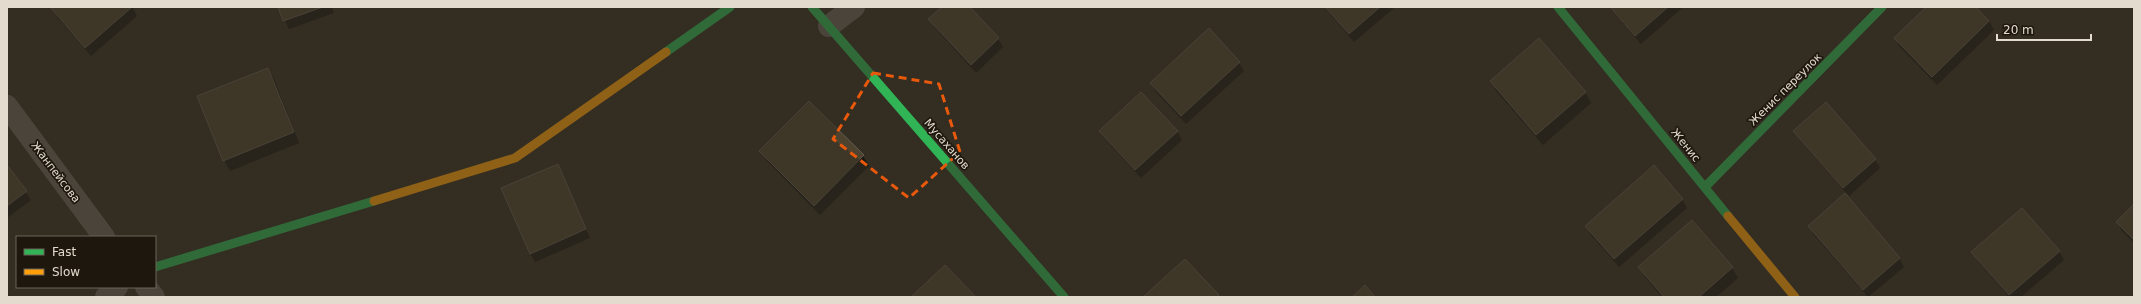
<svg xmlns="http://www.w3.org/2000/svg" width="2141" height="304" font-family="'DejaVu Sans',sans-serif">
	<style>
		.shadow { fill: #0007 }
		.building { fill: #4d432e; stroke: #615b51 }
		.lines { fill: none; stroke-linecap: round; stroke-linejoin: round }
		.street { stroke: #666058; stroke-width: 22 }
		.fast { stroke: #30b455; stroke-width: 9 }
		.slow { stroke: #ff9f0a; stroke-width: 9 }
		.marked { fill: none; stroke: #e8590c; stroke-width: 3; stroke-dasharray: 8 5; stroke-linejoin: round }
		.labels { text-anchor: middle; stroke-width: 3.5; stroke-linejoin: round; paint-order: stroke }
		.street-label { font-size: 11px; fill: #e3dbce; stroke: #1d170e }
	</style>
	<rect width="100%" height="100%" fill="#332d22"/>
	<!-- shadow -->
	<g class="shadow">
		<path d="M54,7h78l5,9 -46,40 -34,-39 -5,-9z"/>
		<path d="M279,7h53l2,6 -45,16z"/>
		<path d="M943,7h26l29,32 5,8 -27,26 -41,-45 -5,-9z"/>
		<path d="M1324,7h71l-41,35z"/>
		<path d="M1609,7h74l-42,37z"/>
		<path d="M1927,7h48l14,14 5,9 -57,55 -37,-38 -5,-9z"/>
		<path d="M1239,63l5,8 -58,53 -30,-32 -5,-9z"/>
		<path d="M268,69l6,10 25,64 -69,28 -6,-11z"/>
		<path d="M1491,81l94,11 6,11 -48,42 -46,-53z"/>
		<path d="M1826,103l49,57 5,8 -31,28 -49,-56 -5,-9z"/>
		<path d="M1100,131h77l5,9 -41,38 -36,-39z"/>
		<path d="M761,151l102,5 6,10 -49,49 -53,-54z"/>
		<path d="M558,165l32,73 -55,24 -5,-9z"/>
		<path d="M7,167l24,33 -24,18z"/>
		<path d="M1682,199l5,9 -68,59 -28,-32 -5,-9z"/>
		<path d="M2134,206v37l-12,-12 -5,-9z"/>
		<path d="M1809,226l90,32 5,9 -36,30 -54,-62z"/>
		<path d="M2059,251l5,9 -43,37h-12l-31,-36 -5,-9z"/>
		<path d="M1639,267l93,1 6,10 -22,19h-54l-17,-20z"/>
	</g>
	<!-- building -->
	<g class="building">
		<path d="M52,7h80l-47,41 -34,-40z"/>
		<path d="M278,7h45l-40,14z"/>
		<path d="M942,7h28l29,31 -28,27 -43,-46z"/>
		<path d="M1325,7h55l-31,27z"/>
		<path d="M1610,7h58l-33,29z"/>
		<path d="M1926,7h50l13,14 -57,56 -38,-39z"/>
		<path d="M1209,28l31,34 -59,54 -31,-33z"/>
		<path d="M1539,38l47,54 -50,43 -46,-54z"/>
		<path d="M268,68l26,64 -71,29 -26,-65z"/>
		<path d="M1141,92l37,39 -43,39 -36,-39z"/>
		<path d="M809,101l55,54 -50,51 -55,-55z"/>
		<path d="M1826,102l50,57 -33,29 -50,-57z"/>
		<path d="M558,164l28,65 -56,25 -29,-66z"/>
		<path d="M7,165l20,26 -20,15z"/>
		<path d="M1654,165l29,34 -69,60 -29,-33z"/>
		<path d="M1845,193l55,65 -37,32 -55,-64z"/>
		<path d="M2134,204v36l-18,-18z"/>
		<path d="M2022,208l38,43 -51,44 -38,-43z"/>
		<path d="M1692,220l41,47 -34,30h-35l-26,-30z"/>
		<path d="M1185,259l34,36 -2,2h-74z"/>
		<path d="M945,265l31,32h-65z"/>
		<path d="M1365,285l10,12h-23z"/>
	</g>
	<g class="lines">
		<!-- street -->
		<g class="street">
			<path d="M829,26l25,-19"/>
			<path d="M7,106l97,131"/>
			<path d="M146,287l8,10"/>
			<path d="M106,297l11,-10"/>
		</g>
		<!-- fast -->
		<g class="fast">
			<path d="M812,7l252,290"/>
			<path d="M1558,7l170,209"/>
			<path d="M666,52l64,-45"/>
			<path d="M1705,187l177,-180"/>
			<path d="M155,267l219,-66"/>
		</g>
		<!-- slow -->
		<g class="slow">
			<path d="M374,201l141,-43 151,-106"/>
			<path d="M1728,216l67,81"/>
		</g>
	</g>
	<!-- marked area -->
	<path d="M0 0H2141V304H0ZM873,73l66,11 21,68 -51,46 -76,-59z" fill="#332d22" fill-opacity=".55" fill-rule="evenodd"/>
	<path class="marked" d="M873,73l66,11 21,68 -51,46 -76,-59z"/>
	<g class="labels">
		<!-- street labels -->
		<g class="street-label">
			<text transform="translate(1785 89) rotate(-45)" y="4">Женис переулок</text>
			<text transform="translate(947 144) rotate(49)" y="4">Мусаханов</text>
			<text transform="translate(1686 145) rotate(51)" y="4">Женис</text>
			<text transform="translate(56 172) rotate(53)" y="4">Жанпейсова</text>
		</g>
	</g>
	<!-- border -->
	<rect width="2141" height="304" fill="none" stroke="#e3dbce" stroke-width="16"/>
	<!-- legend -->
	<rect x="16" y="236" width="140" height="52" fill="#1d170e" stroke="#6c655b"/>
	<rect x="24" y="249" width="20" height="6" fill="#30b455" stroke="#6c655b"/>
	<text x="52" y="256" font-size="12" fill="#e3dbce">Fast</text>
	<rect x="24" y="269" width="20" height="6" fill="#ff9f0a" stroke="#6c655b"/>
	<text x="52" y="276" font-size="12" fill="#e3dbce">Slow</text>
	<!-- scale -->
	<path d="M1997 34v6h94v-6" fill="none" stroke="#e3dbce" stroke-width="2"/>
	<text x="2003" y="34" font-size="12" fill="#e3dbce" stroke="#1d170e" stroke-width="3" paint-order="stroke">20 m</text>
</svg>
